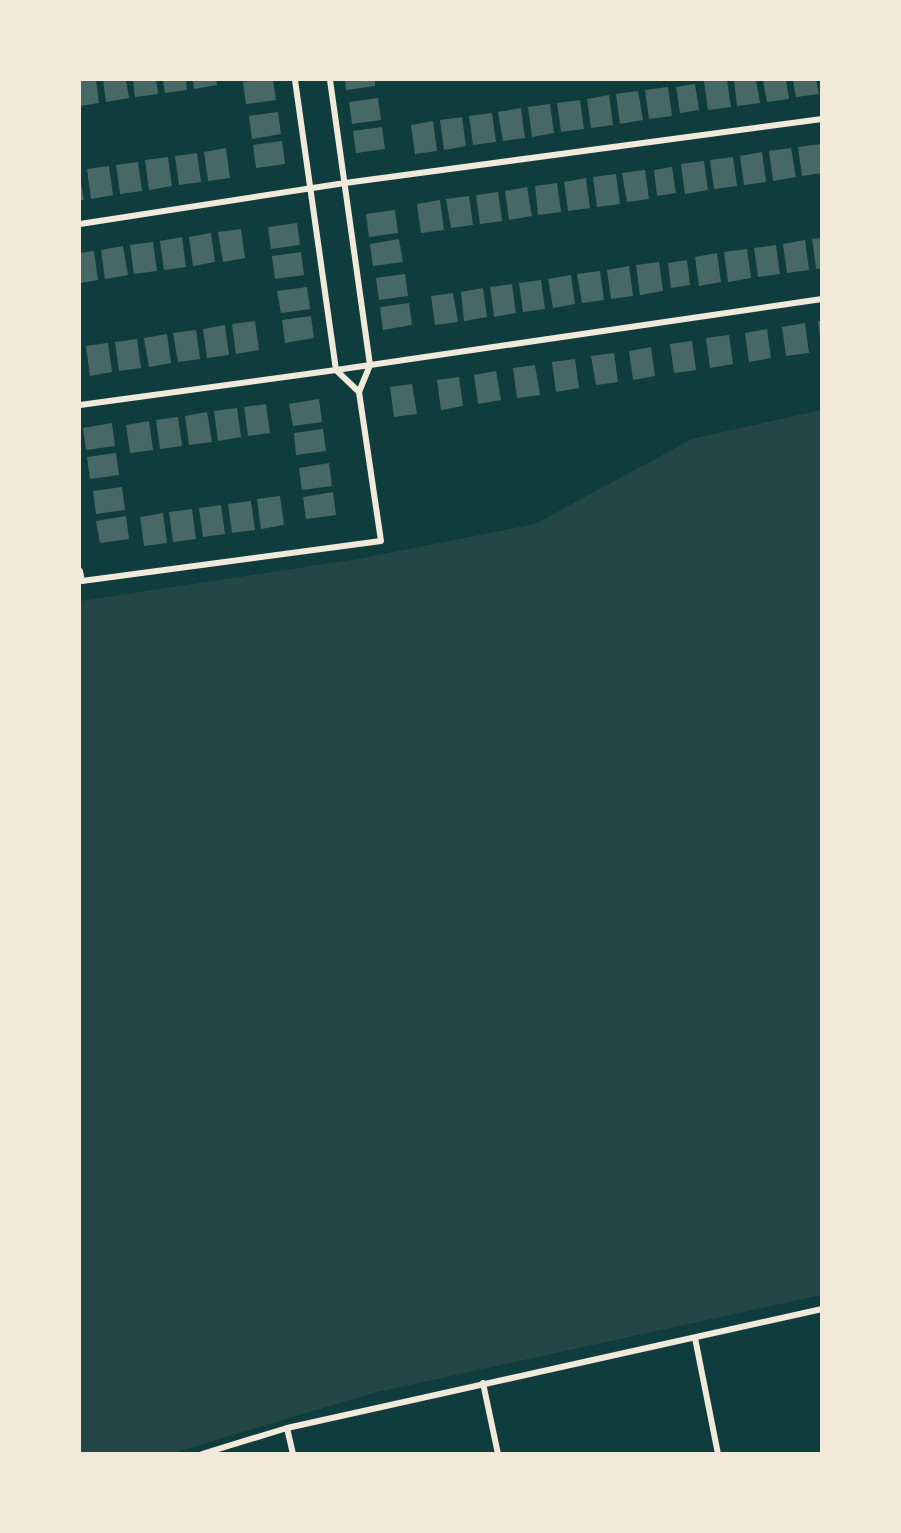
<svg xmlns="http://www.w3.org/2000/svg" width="901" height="1533" font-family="'Open Sans',sans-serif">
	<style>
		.green { fill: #244646 }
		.building { fill: #486865 }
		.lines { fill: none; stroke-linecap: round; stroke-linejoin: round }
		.minor { stroke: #f1e9da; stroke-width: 6 }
	</style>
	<rect width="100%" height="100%" fill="#0f3d3e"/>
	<!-- green -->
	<path class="green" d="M821,410v885l-448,98 -200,60h-93v-852l278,-42 177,-35 157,-85z"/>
	<!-- building -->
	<g class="building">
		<path d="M80,80h16l3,23 -19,3z"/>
		<path d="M103,80h23l3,18 -23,4z"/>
		<path d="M133,80h23l2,14 -23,3z"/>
		<path d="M163,80h23l1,10 -22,3z"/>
		<path d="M193,80h23l1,5 -23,4z"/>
		<path d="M257,80h16l3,20 -30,4 -3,-22z"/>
		<path d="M345,80h30v6l-29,4z"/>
		<path d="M714,80h13l4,27 -23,3 -4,-29z"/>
		<path d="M734,80h22l4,23 -23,3z"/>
		<path d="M763,80h23l3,19 -22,3z"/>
		<path d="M793,80h23l3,14 -23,3z"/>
		<path d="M695,84l4,26 -19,3 -4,-26z"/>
		<path d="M668,87l4,29 -23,3 -4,-29z"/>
		<path d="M638,91l5,29 -23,4 -4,-30z"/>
		<path d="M609,95l4,30 -22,3 -4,-29z"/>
		<path d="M378,98l3,22 -29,4 -3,-22z"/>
		<path d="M580,100l4,29 -23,3 -4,-29z"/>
		<path d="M550,104l4,29 -22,4 -4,-30z"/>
		<path d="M521,108l4,30 -22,3 -5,-29z"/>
		<path d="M278,112l3,22 -29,5 -3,-23z"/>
		<path d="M492,113l4,29 -23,3 -4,-29z"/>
		<path d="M462,117l4,29 -22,4 -4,-30z"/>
		<path d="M433,121l4,30 -22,3 -4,-29z"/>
		<path d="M382,127l3,22 -29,4 -3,-22z"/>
		<path d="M282,141l3,23 -29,4 -3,-23z"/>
		<path d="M821,144l1,29 -20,3 -4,-29z"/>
		<path d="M226,148l4,30 -22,3 -4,-29z"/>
		<path d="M791,148l5,29 -23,4 -4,-30z"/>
		<path d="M762,152l4,30 -22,3 -4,-29z"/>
		<path d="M197,153l4,29 -22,3 -4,-29z"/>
		<path d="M168,157l4,29 -23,4 -4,-30z"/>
		<path d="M733,157l4,29 -23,3 -4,-29z"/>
		<path d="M704,161l4,29 -23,4 -4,-30z"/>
		<path d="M138,162l4,29 -22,3 -4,-29z"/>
		<path d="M109,166l4,29 -22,4 -4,-30z"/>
		<path d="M672,167l4,26 -19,3 -3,-26z"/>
		<path d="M645,170l4,29 -22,3 -5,-29z"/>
		<path d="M616,174l4,30 -23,3 -4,-30z"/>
		<path d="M80,178l4,22h-4z"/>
		<path d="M586,178l4,30 -22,3 -4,-29z"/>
		<path d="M557,183l4,29 -23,3 -3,-29z"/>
		<path d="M527,187l5,29 -23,4 -4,-29z"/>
		<path d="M498,192l4,29 -22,3 -4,-29z"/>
		<path d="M469,196l4,29 -22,3 -5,-29z"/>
		<path d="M440,200l4,30 -23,3 -4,-29z"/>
		<path d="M395,210l3,23 -29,4 -3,-23z"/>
		<path d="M297,223l3,22 -29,4 -3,-22z"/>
		<path d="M241,229l4,29 -22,4 -5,-30z"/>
		<path d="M211,233l4,29 -22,4 -4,-29z"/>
		<path d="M182,237l4,30 -22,3 -4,-29z"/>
		<path d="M822,238v30l-6,1 -4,-30z"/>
		<path d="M399,239l4,23 -30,4 -3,-22z"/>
		<path d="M805,240l4,30 -22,3 -4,-29z"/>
		<path d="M153,242l4,29 -23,3 -4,-29z"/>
		<path d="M776,245l4,29 -22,3 -4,-29z"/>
		<path d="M123,246l5,29 -23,4 -4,-29z"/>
		<path d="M747,249l4,29 -23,4 -4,-30z"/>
		<path d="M94,251l4,29 -18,3v-30z"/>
		<path d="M301,252l3,23 -29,4 -3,-23z"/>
		<path d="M717,253l4,29 -22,4 -4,-29z"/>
		<path d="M687,260l3,25 -19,3 -3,-25z"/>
		<path d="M659,262l4,29 -23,4 -4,-30z"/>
		<path d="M629,266l4,30 -22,3 -4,-29z"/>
		<path d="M600,271l4,29 -22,3 -5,-29z"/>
		<path d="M405,274l3,22 -29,4 -3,-22z"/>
		<path d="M571,275l4,29 -22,4 -5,-29z"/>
		<path d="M541,280l4,29 -22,3 -4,-29z"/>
		<path d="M512,284l4,29 -22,4 -4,-30z"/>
		<path d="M307,287l3,22 -29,4 -4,-22z"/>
		<path d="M483,288l4,29 -23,4 -3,-29z"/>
		<path d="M453,293l5,29 -23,3 -4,-29z"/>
		<path d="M409,303l3,22 -29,5 -3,-23z"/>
		<path d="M311,316l3,22 -29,5 -3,-23z"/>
		<path d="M255,321l4,29 -23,4 -4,-30z"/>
		<path d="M818,321h4v16h-2z"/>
		<path d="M805,323l4,30 -23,3 -4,-29z"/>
		<path d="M225,325l4,30 -22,3 -4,-29z"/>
		<path d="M767,329l4,29 -22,4 -4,-29z"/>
		<path d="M196,330l4,29 -22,3 -5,-29z"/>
		<path d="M167,334l4,29 -22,4 -5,-29z"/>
		<path d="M729,335l4,29 -23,4 -4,-30z"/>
		<path d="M137,339l4,29 -22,3 -4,-29z"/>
		<path d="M692,341l4,29 -22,3 -4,-29z"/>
		<path d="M108,343l4,29 -22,4 -4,-30z"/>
		<path d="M651,347l4,29 -22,4 -4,-29z"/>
		<path d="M614,353l4,29 -22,3 -5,-29z"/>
		<path d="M575,359l4,29 -23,4 -4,-30z"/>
		<path d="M535,365l5,30 -23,3 -4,-30z"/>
		<path d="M496,371l5,29 -23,4 -4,-29z"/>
		<path d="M459,377l4,29 -22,4 -4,-30z"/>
		<path d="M412,384l5,30 -23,3 -4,-30z"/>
		<path d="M319,399l3,23 -29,4 -4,-22z"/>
		<path d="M266,404l4,29 -22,3 -4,-29z"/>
		<path d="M237,408l4,29 -23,4 -4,-30z"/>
		<path d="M207,412l5,30 -23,3 -4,-29z"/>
		<path d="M178,417l4,29 -22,3 -4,-29z"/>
		<path d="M149,421l4,29 -23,3 -4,-28z"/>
		<path d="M112,423l3,23 -29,4 -3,-22z"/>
		<path d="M323,429l3,22 -30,4 -2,-22z"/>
		<path d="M116,453l3,22 -29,4 -3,-22z"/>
		<path d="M329,463l3,23 -30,4 -3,-22z"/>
		<path d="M122,487l3,23 -29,4 -3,-23z"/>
		<path d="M333,492l3,23 -30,4 -3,-22z"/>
		<path d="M280,496l4,29 -23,4 -4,-30z"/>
		<path d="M251,501l4,29 -23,3 -4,-29z"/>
		<path d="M221,505l4,29 -22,3 -4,-29z"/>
		<path d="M192,509l4,30 -23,3 -4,-30z"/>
		<path d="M163,513l4,30 -23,3 -4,-29z"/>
		<path d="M126,516l3,23 -29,4 -4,-22z"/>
	</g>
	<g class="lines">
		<!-- minor -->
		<g class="minor">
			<path d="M295,80l41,290 23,22"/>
			<path d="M80,224l265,-41 477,-64"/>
			<path d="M80,405l256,-35 486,-71"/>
			<path d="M80,571l2,10 299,-40 -22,-149 11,-27 -40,-285"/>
			<path d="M695,1338l23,116"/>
			<path d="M483,1383l15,71"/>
			<path d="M287,1428l6,26"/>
			<path d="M202,1454l85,-26 535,-119"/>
		</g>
	</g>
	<!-- border -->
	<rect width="901" height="1533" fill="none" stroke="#f1e9da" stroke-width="162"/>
</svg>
